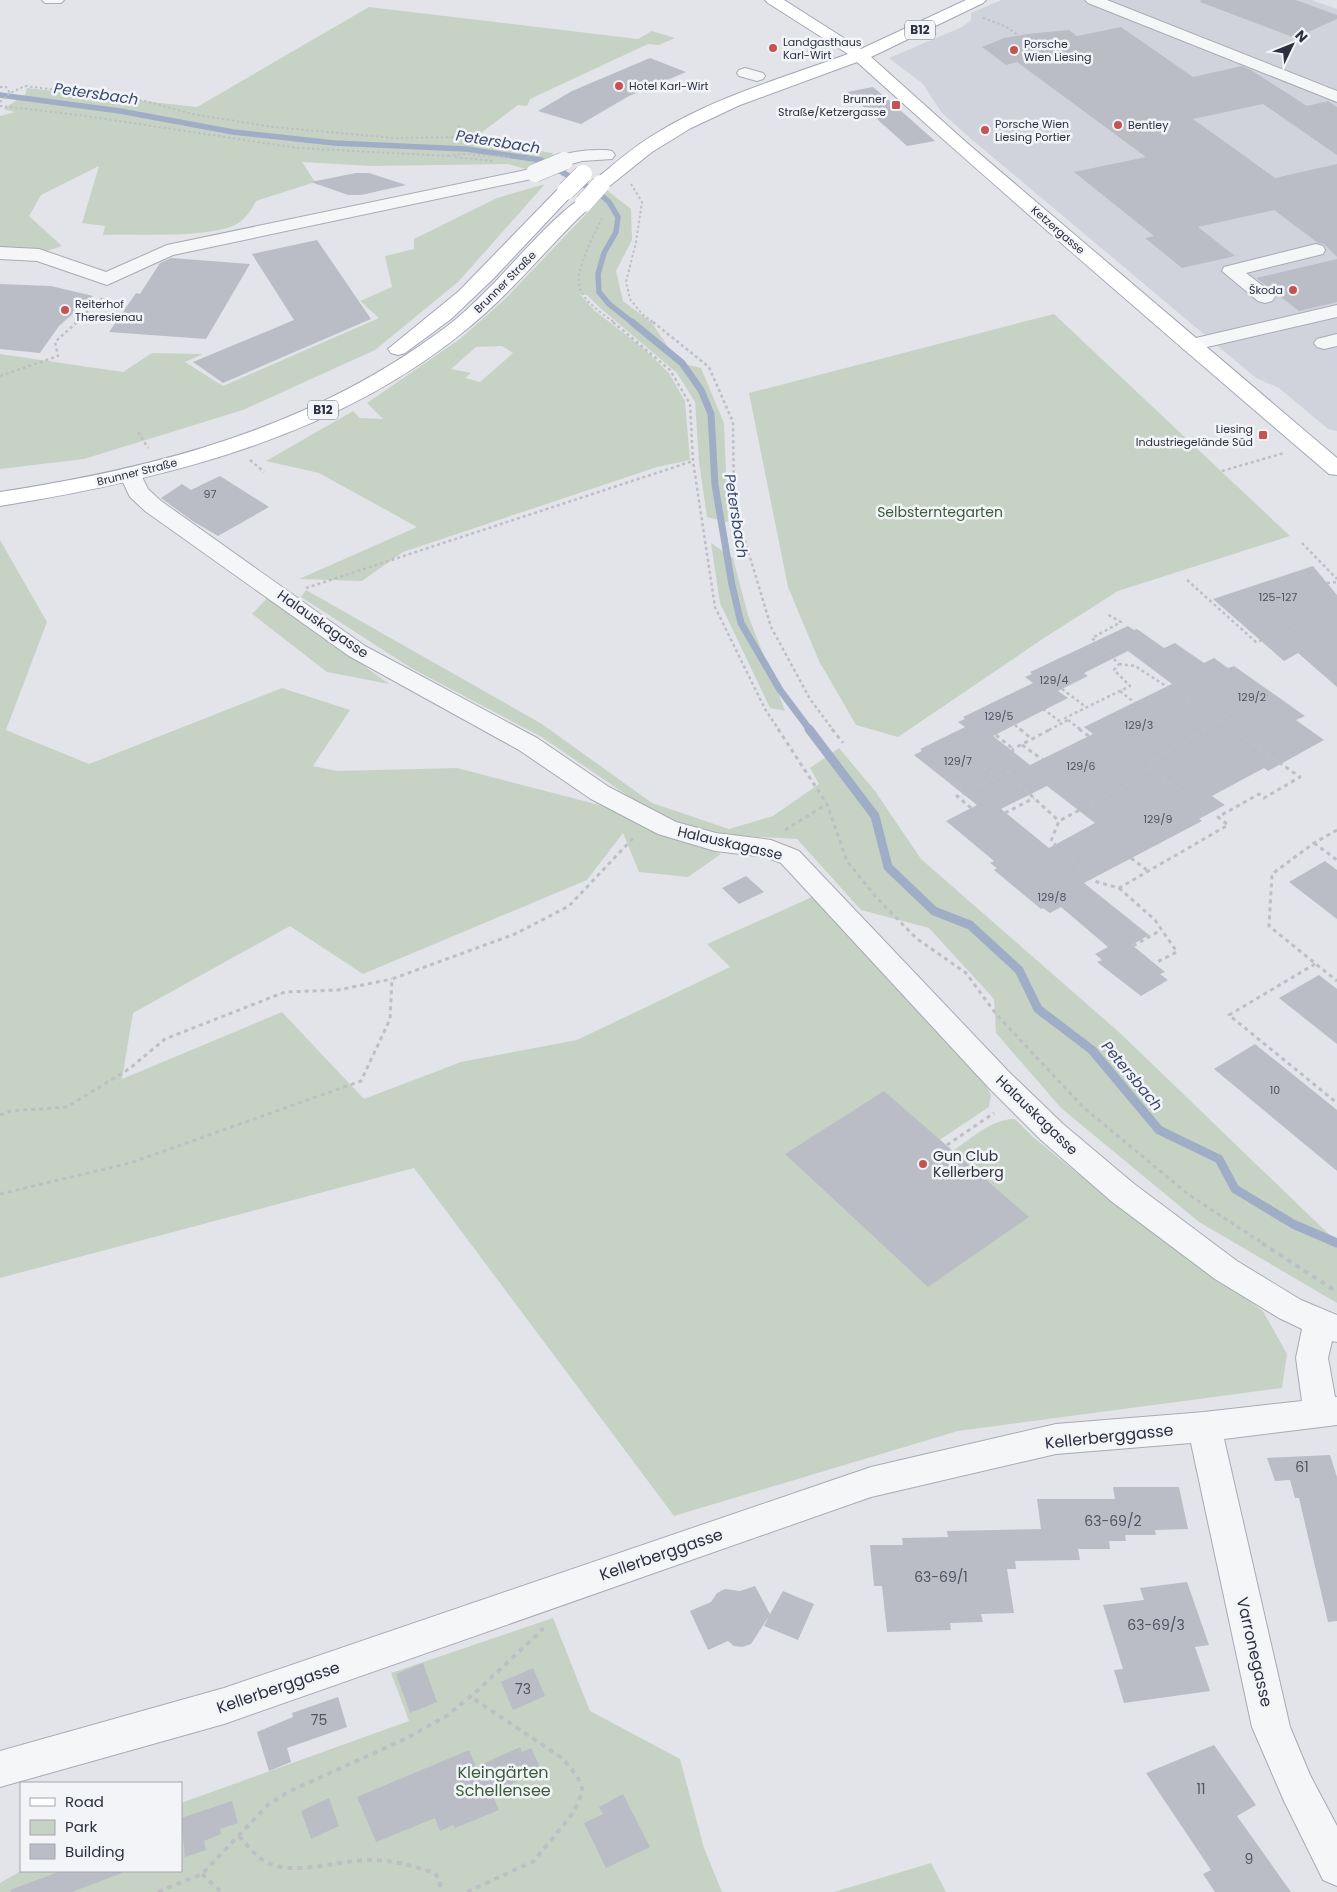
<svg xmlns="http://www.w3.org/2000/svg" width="1337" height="1892" font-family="Poppins,sans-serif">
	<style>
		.built { fill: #d1d3dc }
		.green { fill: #c6d3c4; fill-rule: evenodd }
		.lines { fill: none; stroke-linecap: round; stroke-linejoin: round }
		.stream-far2 { stroke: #a0adc7; stroke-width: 5.5 }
		.stream-far1 { stroke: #a0adc7; stroke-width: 7 }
		.stream { stroke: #a0adc7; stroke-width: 9 }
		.building { fill: #babdc6; fill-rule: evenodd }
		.minor-casing { stroke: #a8aab4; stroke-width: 2 }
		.major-casing { stroke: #a3a7b5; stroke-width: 2 }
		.path-far3 { stroke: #bdbfc5; stroke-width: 2; stroke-dasharray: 2.5 2.5; stroke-linecap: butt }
		.path-far2 { stroke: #bdbfc5; stroke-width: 2.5; stroke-dasharray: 3 3; stroke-linecap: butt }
		.path-far1 { stroke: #bdbfc5; stroke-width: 3; stroke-dasharray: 4 4; stroke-linecap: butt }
		.path { stroke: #bdbfc5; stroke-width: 4; stroke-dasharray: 5 5; stroke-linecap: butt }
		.minor { fill: #f5f6f8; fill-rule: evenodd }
		.major { fill: #fff; fill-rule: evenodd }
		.minor-bridge-casing { stroke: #a8aab4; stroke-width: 19; stroke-linecap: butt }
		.major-bridge-casing { stroke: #a3a7b5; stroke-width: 19; stroke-linecap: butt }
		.minor-bridge { stroke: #f5f6f8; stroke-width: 18 }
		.major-bridge { stroke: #fff; stroke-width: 18 }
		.poi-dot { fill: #c65351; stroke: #f2f4f7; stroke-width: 2 }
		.labels { text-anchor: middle; stroke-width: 5; stroke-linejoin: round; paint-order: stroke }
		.far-poi-label { font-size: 11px; fill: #2c3041; stroke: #f2f4f7; text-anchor: start }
		.far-street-label { font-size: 11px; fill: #2c3041; stroke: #f2f4f7 }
		.number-label { font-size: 11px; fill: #505362 }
		.shield { fill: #f2f4f7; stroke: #676b78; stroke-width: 1 }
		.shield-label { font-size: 12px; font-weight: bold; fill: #2c3041 }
		.park-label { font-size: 14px; fill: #3b5c3a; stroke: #f2f4f7 }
		.street-label { font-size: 14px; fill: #2c3041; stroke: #f2f4f7 }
		.poi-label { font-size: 14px; fill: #2c3041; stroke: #f2f4f7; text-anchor: start }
		.near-number-label { font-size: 14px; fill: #505362 }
		.water-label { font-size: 15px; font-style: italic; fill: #384972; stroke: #f2f4f7 }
		.near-street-label { font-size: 16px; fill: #2c3041; stroke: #f2f4f7 }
		.near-park-label { font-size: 16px; fill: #3b5c3a; stroke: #f2f4f7 }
	</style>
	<rect width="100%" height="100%" fill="#e3e4ea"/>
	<!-- built -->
	<path class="built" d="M1001,0h311l25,9v422l-9,-2 -49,-41 -23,-10 -287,-241 -27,-24 -19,-29 -34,-26 73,-31 9,-7v-7z"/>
	<!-- green -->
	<g class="green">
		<path d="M369,7l269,32 14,-8 23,7 -16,7 -11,-1 -118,55 -3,7 -9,-1 -45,34 79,14 3,4 -29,12 -18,-5 -136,2 -70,-4 13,20 -59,19c-5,10 -12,20 -23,25 -30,12 -96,8 -130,9l2,-9 -23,-3 17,-57 -58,29 -12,21 33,30 -42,14 -20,-1v-143l15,-4 -12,-3 22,-14 2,-7 170,19z"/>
		<path d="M545,184l-87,98 -83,68 -132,60 -159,49 -84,10v-115l123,18 29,-19 51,1 -18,8 38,24 156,-68 -19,-17 32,-14 -7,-31 29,-7v-10l83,-41z"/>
		<path d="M608,191l23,18 1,31 -16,31 7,30 29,22 27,40 22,5 23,55 4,99 -21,-5 -8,-55 -4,-60 -18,-29 -78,-66 -12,-12 -7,-1 14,16 50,39 25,24 16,28 5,59 -33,7 -254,85 -41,29 -63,-2 118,-52 -98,-54 -53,-12 87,-50 7,7 23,1 -16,-16 93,-64 44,-39zM502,346l11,7 -33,29 -15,-4 6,-5 -20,-4 25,-22z"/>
		<path d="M1054,314l236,222 -172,55 -74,47 -146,99 -42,-12 -37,-64 -31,-74 -39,-194z"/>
		<path d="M0,540l47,82 -41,108 83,34 193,-76 68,22 -37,56 24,5 120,-3 150,39 50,26 64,21 -33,23 -49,-5 -16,-39 -36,47 -224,94 -73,-48 -157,87 -11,66 160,-67 82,87 97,-37 116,-22 153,-73 -23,-23 105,-47 171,183 8,15 -2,12 -51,34 13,11c18,-12 42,-34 64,-33l18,18 82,67 148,107 24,43 -5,34 -324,43 -284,85 -260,-348 -414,110z"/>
		<path d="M711,543l22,15 15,57 37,96 -15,-3 -50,-105z"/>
		<path d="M306,590l236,134 110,79 77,26 44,-13 46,-32 -9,-16 29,-20 36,43 46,68 199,174 217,209v61l-138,-81 -138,-114 -65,-75 -2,-34 -65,-71 -68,-18 -64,-71 -74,-4 -58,-14 -125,-85 -129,-68 -110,-71z"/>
		<path d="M269,596l120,88 -62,-12 -75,-58z"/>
		<path d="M553,1618l37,93 90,48 24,89 18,44h-722v-9l21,-12h160v-68l228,-82 -18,-48z"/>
		<path d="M931,1863l15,29h-112z"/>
	</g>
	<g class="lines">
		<!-- stream-far2 -->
		<path class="stream-far2" d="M0,95l120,16 113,21 101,11 132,6 75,11 59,34 9,8 9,15 -2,15 -12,21 -6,21 1,18 10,12 24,19"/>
		<!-- stream-far1 -->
		<path class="stream-far1" d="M632,322l50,41 19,27 10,24 4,71 17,100 9,38 39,67 30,40"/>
		<!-- stream -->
		<path class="stream" d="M809,729l66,87 13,51 46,44 36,14 49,45 19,39 54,41 67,80 60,29 16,30 58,35 44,19"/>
	</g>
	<!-- building -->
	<g class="building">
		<path d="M1201,0h95l41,15v4l-42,19 -95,-36z"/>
		<path d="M1121,27l72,50 49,-11 9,4 56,36 21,-5 9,6v48l-74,-51 -70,15 82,59 62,-14v93l-13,-13 -6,-1 -44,-33 -76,17 37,29 -53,12 -37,-30 9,-2 -80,-64 72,-15 -129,-95 -11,3 -24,-18 22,-9 23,-4 42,-4 8,6z"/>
		<path d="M650,58l36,14 -57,24 -48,28 -43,-13 34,-20z"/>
		<path d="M873,87l18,15 44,39 -28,5 -60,-54z"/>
		<path d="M356,173h13l37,12 -45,10h-13l-37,-13z"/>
		<path d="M317,240l54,79 -148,64 -30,-21 101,-42 -42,-66z"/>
		<path d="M171,258l79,6 -44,75 -97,-7 27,-39 4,1 20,-31z"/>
		<path d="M1337,259v43l-38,9 -43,-33z"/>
		<path d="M0,284l51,2 42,10 -34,30 -19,27 -40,-4z"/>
		<path d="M220,476l49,31 -51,29 -27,-16 -30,-22 21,-14 9,6z"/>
		<path d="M1313,566l24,29v92l-39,-34 -14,8 -71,-62z"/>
		<path d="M1128,626l6,4 3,-1 27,19 11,-5 29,20 10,-5 14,10 6,-2 71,50 -9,4 28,20 -56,31 -4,-3 -52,28 13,9 -26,14 3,2 -118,62 65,52 -17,10 33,27 -5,2 8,6 -27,16 -44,-34 5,-2 -7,-6 13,-7 -47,-40 -11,6 -7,-5 -2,1 -47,-39 3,-2 -7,-5 4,-2 -48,-40 31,-16 -63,-50 8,-4 -2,-2 45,-22 -7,-5 7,-3 -2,-2 70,-34 -8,-6 7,-3 -2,-2zM1128,651l44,33 -88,43 9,7 -63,31 -37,-29 75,-38 -10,-7 30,-15 -4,-3zM1047,786l48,37 -46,25 -48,-39z"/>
		<path d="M1325,861l12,9v49l-48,-37z"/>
		<path d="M746,876l18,16 -25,12 -17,-16z"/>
		<path d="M1319,975l18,14v55l-58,-46z"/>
		<path d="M1255,1044l82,66v61l-123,-102z"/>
		<path d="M884,1091l145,126 -101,70 -143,-133z"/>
		<path d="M1330,1455l7,22v144l-9,1 -29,-124h-4l-5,-18 -15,1 -8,-23z"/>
		<path d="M1113,1487h66l9,42 -33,1 1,5h-31l1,6h-17l1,8h-32l2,11 -65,1 1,8h-9l7,44 -33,1 2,8 -33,1 1,7 -64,2 -5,-46h-8l-4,-41h33l-1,-7 46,-1 -1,-6 94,-2 -4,-30h78z"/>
		<path d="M1187,1582l22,63 -14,2 15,44 -86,12 -10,-33 9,-1 -20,-64 41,-5 -4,-12z"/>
		<path d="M755,1586l15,28 13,-23 31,13 -16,36 -34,-14 5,-10 -18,28 -9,3 -8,-1 -6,-5 -20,9 -18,-39 21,-9 6,-9 8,-4 15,2z"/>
		<path d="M423,1663l14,39 -27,11 -14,-39z"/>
		<path d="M533,1668l12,28 -32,14 -12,-28z"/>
		<path d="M338,1697l9,30 -60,21 4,14 -22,9 -12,-39 36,-15 -1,-4z"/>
		<path d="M1214,1745l42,60 -19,11 54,76h-76l-12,-18 8,-4 -65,-97z"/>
		<path d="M520,1747l2,5 9,-4 10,21 -49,25 7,16 -44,18 -2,-3 -13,6 -5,-13 -59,24 -19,-45 112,-47 7,17z"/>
		<path d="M623,1794l27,53 -44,21 -22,-45 19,-9 -4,-7z"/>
		<path d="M329,1798l10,28 -28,13 -10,-28z"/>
		<path d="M232,1801l6,22 -18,6 1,5 -17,7 2,9 -21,7 -4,-39z"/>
		<path d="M61,1871h61v2l-50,19h-61l-1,-2z"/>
	</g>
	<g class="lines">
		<defs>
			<g id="minor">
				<path d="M42,0h22l-3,3h-16z"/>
				<path d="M1085,0h22l230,91v11l-249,-99z"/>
				<path d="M745,68l18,5 2,3 -2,3 -6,2 -18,-5 -2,-3 2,-3z"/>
				<path d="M606,150l6,1 3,4 -3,4 -30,2 -18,5 -6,-1 -3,-4c8,-11 38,-11 51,-11z"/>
				<path d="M535,168l6,1 3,4 -3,4 -368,78 -66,30 -70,-24 -37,-2v-12l39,2 67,23 61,-27z"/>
				<path d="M1316,244l7,2 2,4 -2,4 -77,19 26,20 3,4 -3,4 -7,2 -7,-2 -36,-30 2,-4z"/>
				<path d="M1337,305v12l-147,34 -7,-2 -3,-4 3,-4z"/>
				<path d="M1337,334v12l-13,3 -7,-2 -3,-4 3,-4z"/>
				<path d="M130,468l8,1 10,20 13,12 204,145 172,92 72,49 67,35 40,11 55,7 28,11 210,221 54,52 70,59 104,78 64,39 36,15v27l-5,-1 -4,17 7,39h2v28l-113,14 66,288 20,48 27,51v60l-14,-6 -39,-79 -32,-74 -61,-284 -135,11 -185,43 -647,227 -224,63v-36l224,-63 647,-221 185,-43 148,-12 98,-11 -6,-43 6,-29 -23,-11 -64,-39 -104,-78 -70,-61 -52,-52 -208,-225 -15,-6 -51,-6 -57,-17 -67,-35 -72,-49 -170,-94 -204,-145 -15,-14 -11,-23 3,-5z"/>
			</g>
			<g id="major">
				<path d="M765,0h19l77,49 105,-49h20l-3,3 -112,54 96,86 370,315v17l-8,-1c-159,-136 -317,-272 -472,-412l-117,43 -49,23 -39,24 -45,36 -6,1 -6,-1 -3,-4 3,-4c19,-16 38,-33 60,-46 59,-37 128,-56 193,-80l-80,-51z"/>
				<path d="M566,186l6,1 3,4 -3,4 -79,84 -42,40 -46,34 -7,2 -7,-2 -3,-4 71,-58 101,-104z"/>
				<path d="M584,198l6,1 3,4 -3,4c-42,39 -78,86 -123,122 -132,109 -302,150 -467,177v-14c157,-24 305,-63 435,-157 21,-14 39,-32 57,-50 17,-17 74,-83 92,-87z"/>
			</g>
		</defs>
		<!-- minor casing -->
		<use href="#minor" class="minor-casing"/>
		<!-- major casing -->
		<use href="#major" class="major-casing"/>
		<!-- path-far3 -->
		<g class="path-far3">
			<path d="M983,18l22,8 13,9"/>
			<path d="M788,58l20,-7 3,-4"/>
			<path d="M0,87h6l4,6"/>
			<path d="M0,102l10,-9 15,-7 120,15 47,13 81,13 121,11 81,-1"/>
			<path d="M0,106l79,9 219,33 151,8"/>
			<path d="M458,126l17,11 61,11"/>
			<path d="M448,156l15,-2 46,3"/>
			<path d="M455,157l38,4"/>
			<path d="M631,184l11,18 -6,40 -10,40 4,17 12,15 12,9"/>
			<path d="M602,218c-8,17 -30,56 -21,73 6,13 22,23 34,32"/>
			<path d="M75,323l27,-25"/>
		</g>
		<!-- path-far2 -->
		<g class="path-far2">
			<path d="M613,322l57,48 20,34 3,57 22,146 50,102 14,21"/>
			<path d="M653,322l56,45 24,55 1,82 37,123 39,72 23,31"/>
			<path d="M0,376l58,-20 -3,-14 22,-20"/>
			<path d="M138,432l10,16"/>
			<path d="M250,460l14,12"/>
			<path d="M1222,471l62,-18"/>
			<path d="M1302,543l35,36"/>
			<path d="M1187,580l69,62 81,-27"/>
			<path d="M1327,583l10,-1"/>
			<path d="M306,588l387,-127"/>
			<path d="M1119,664l16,2 85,55"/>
			<path d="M1062,689l24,18"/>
			<path d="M1120,691l15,12"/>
			<path d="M1187,700l25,-13"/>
			<path d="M1043,709l19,14"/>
			<path d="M1068,720l13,10"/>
			<path d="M1220,721l13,9"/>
			<path d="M1220,721l16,-12"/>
			<path d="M1015,725l6,5"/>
			<path d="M1049,730l19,-10 -3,-2 65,-32 -16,-16 5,-6 -27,-26 29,-16 -14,-8"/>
			<path d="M1204,730l16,-9"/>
		</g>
		<!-- path-far1 -->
		<g class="path-far1">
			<path d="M778,729l49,75 20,57 28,35 41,42 50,35 30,41 88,94 105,87 75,49"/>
			<path d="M832,729l11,14"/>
			<path d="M1020,729l12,10"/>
			<path d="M1079,729l11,8"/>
			<path d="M1206,729l-44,25 -28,27 -75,40 -8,20 46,41 22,6 109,-63 -10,-8 41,-23 5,4 36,-21 -69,-48"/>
			<path d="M996,735l17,14"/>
			<path d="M1022,745l21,15"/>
			<path d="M983,767l13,10"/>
			<path d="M1149,767l36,27"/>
			<path d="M1010,771l1,6 48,44"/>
			<path d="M953,782l12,10"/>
			<path d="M971,808l-14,-12 53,-25 3,-22 38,-20"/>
			<path d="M1005,813l29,-15"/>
			<path d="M785,830l42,-26"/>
			<path d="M1337,830l-23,13 -42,31 -3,52 68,55"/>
			<path d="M1314,843l23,17"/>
			<path d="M1131,858l17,13"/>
			<path d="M1119,888l36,32 22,32 -22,11"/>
			<path d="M1133,946l28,-16"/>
			<path d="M1315,964l-86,51 108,88"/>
			<path d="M0,1115l10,-4 57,-4 62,-38 36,-30 120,-47 53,-2 54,-11"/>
			<path d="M947,1145l47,-32"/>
			<path d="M0,1194l130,-31 231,-82 29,-62 2,-40 123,-45 54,-28 66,-70"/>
		</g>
		<!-- path -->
		<g class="path">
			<path d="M1262,1243l75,49"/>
			<path d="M239,1836c8,9 15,18 25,25 26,16 73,0 103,-1 23,-1 46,6 68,13l5,8v11"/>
			<path d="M202,1874l19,18"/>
			<path d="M158,1892l44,-18 66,-69 20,-13 117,-53 43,-24 30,-25 64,-60 -1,-2"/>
			<path d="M467,1892l67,-31 39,-48 10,-22 -6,-15 -15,-18 -91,-61"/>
		</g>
		<!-- minor -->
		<use href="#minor" class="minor"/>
		<!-- major -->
		<use href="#major" class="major"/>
		<defs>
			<path id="minor-bridge" d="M535,173l29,-12"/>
			<g id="major-bridge">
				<path d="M566,191l17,-17"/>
				<path d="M584,203l17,-19"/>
			</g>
		</defs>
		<!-- minor-bridge casing -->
		<use href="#minor-bridge" class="minor-bridge-casing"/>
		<!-- major-bridge casing -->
		<use href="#major-bridge" class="major-bridge-casing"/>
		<!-- minor-bridge -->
		<use href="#minor-bridge" class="minor-bridge"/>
		<!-- major-bridge -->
		<use href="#major-bridge" class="major-bridge"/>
	</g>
	<!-- markers -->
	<g class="poi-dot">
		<circle cx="773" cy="48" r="5"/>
		<circle cx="1014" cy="50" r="5"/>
		<circle cx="619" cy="86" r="5"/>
		<rect x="891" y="100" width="10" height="10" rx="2.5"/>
		<circle cx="1118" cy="125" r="5"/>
		<circle cx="985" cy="130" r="5"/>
		<circle cx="1293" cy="290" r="5"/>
		<circle cx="65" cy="310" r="5"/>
		<rect x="1258" y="430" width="10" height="10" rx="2.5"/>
		<circle cx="923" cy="1164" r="5"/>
	</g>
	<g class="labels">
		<!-- far-poi labels -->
		<g class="far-poi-label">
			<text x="783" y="46">Landgasthaus<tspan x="783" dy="13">Karl-Wirt</tspan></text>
			<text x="1024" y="48">Porsche<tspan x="1024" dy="13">Wien Liesing</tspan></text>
			<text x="629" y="90">Hotel Karl-Wirt</text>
			<text x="886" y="103" text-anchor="end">Brunner<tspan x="886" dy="13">Straße/Ketzergasse</tspan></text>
			<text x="995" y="128">Porsche Wien<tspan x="995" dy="13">Liesing Portier</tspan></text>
			<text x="1128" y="129">Bentley</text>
			<text x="1283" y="294" text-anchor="end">Škoda</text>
			<text x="75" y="308">Reiterhof<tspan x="75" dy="13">Theresienau</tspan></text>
			<text x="1253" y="433" text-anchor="end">Liesing<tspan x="1253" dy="13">Industriegelände Süd</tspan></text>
		</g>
		<!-- far-street labels -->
		<g class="far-street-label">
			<text transform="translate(1058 230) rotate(41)" y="4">Ketzergasse</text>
			<text transform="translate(505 282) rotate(-45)" y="4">Brunner Straße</text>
			<text transform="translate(137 472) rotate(-14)" y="4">Brunner Straße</text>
		</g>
		<!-- number labels -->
		<g class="number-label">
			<text x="210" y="498">97</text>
			<text x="1278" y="601">125-127</text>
			<text x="1054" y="684">129/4</text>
			<text x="1252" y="701">129/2</text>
			<text x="999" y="720">129/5</text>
			<text x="1139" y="729">129/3</text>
			<text x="958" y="765">129/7</text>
			<text x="1081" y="770">129/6</text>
			<text x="1158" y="823">129/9</text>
			<text x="1052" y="901">129/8</text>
			<text x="1275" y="1094">10</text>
		</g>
		<!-- shield labels -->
		<g class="shield">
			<rect x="905" y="20.5" width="30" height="19" rx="4"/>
			<rect x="308" y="400.5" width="30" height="19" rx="4"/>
		</g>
		<g class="shield-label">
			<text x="920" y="34">B12</text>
			<text x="323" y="414">B12</text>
		</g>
		<!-- park labels -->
		<g class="park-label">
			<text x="940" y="517">Selbsterntegarten</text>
		</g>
		<!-- street labels -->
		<g class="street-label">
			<text transform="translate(323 624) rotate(35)" y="5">Halauskagasse</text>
			<text transform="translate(730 843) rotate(13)" y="5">Halauskagasse</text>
			<text transform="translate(1037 1115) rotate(44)" y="5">Halauskagasse</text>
		</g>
		<!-- poi labels -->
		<g class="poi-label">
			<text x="933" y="1161">Gun Club<tspan x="933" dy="16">Kellerberg</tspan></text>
		</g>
		<!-- near-number labels -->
		<g class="near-number-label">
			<text x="1302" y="1472">61</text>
			<text x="1113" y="1526">63-69/2</text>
			<text x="941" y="1582">63-69/1</text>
			<text x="1156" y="1630">63-69/3</text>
			<text x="523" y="1694">73</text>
			<text x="319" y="1725">75</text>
			<text x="1201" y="1794">11</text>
			<text x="1249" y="1864">9</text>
		</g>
		<!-- water labels -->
		<g class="water-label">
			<text transform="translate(96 94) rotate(8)" y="5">Petersbach</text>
			<text transform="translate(498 142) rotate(9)" y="5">Petersbach</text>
			<text transform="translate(736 516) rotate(81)" y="5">Petersbach</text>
			<text transform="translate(1132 1076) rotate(50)" y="5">Petersbach</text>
		</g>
		<!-- near-street labels -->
		<g class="near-street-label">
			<text transform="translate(1109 1436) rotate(-6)" y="6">Kellerberggasse</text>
			<text transform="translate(661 1554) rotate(-19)" y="6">Kellerberggasse</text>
			<text transform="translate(1255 1652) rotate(77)" y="6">Varronegasse</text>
			<text transform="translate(278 1687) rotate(-19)" y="6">Kellerberggasse</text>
		</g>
		<!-- near-park labels -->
		<g class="near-park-label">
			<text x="503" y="1778">Kleingärten<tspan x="503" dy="18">Schellensee</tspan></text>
		</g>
	</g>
	<!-- legend -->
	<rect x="20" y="1782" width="162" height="90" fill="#f2f4f7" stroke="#a3a6ae"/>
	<rect x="30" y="1798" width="25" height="8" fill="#ffffff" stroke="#a3a6ae"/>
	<text x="65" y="1807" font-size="15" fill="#2c3041">Road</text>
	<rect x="30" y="1820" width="25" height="15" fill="#c6d3c4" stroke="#a3a6ae"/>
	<text x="65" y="1832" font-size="15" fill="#2c3041">Park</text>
	<rect x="30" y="1844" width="25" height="15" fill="#babdc6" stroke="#a3a6ae"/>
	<text x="65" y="1857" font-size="15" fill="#2c3041">Building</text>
	<!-- north arrow -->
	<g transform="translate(1292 45) rotate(47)" stroke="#f2f4f7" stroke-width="4" paint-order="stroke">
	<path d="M0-4L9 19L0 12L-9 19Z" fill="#2c3041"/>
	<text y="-8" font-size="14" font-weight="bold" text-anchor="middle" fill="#2c3041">N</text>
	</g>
</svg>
